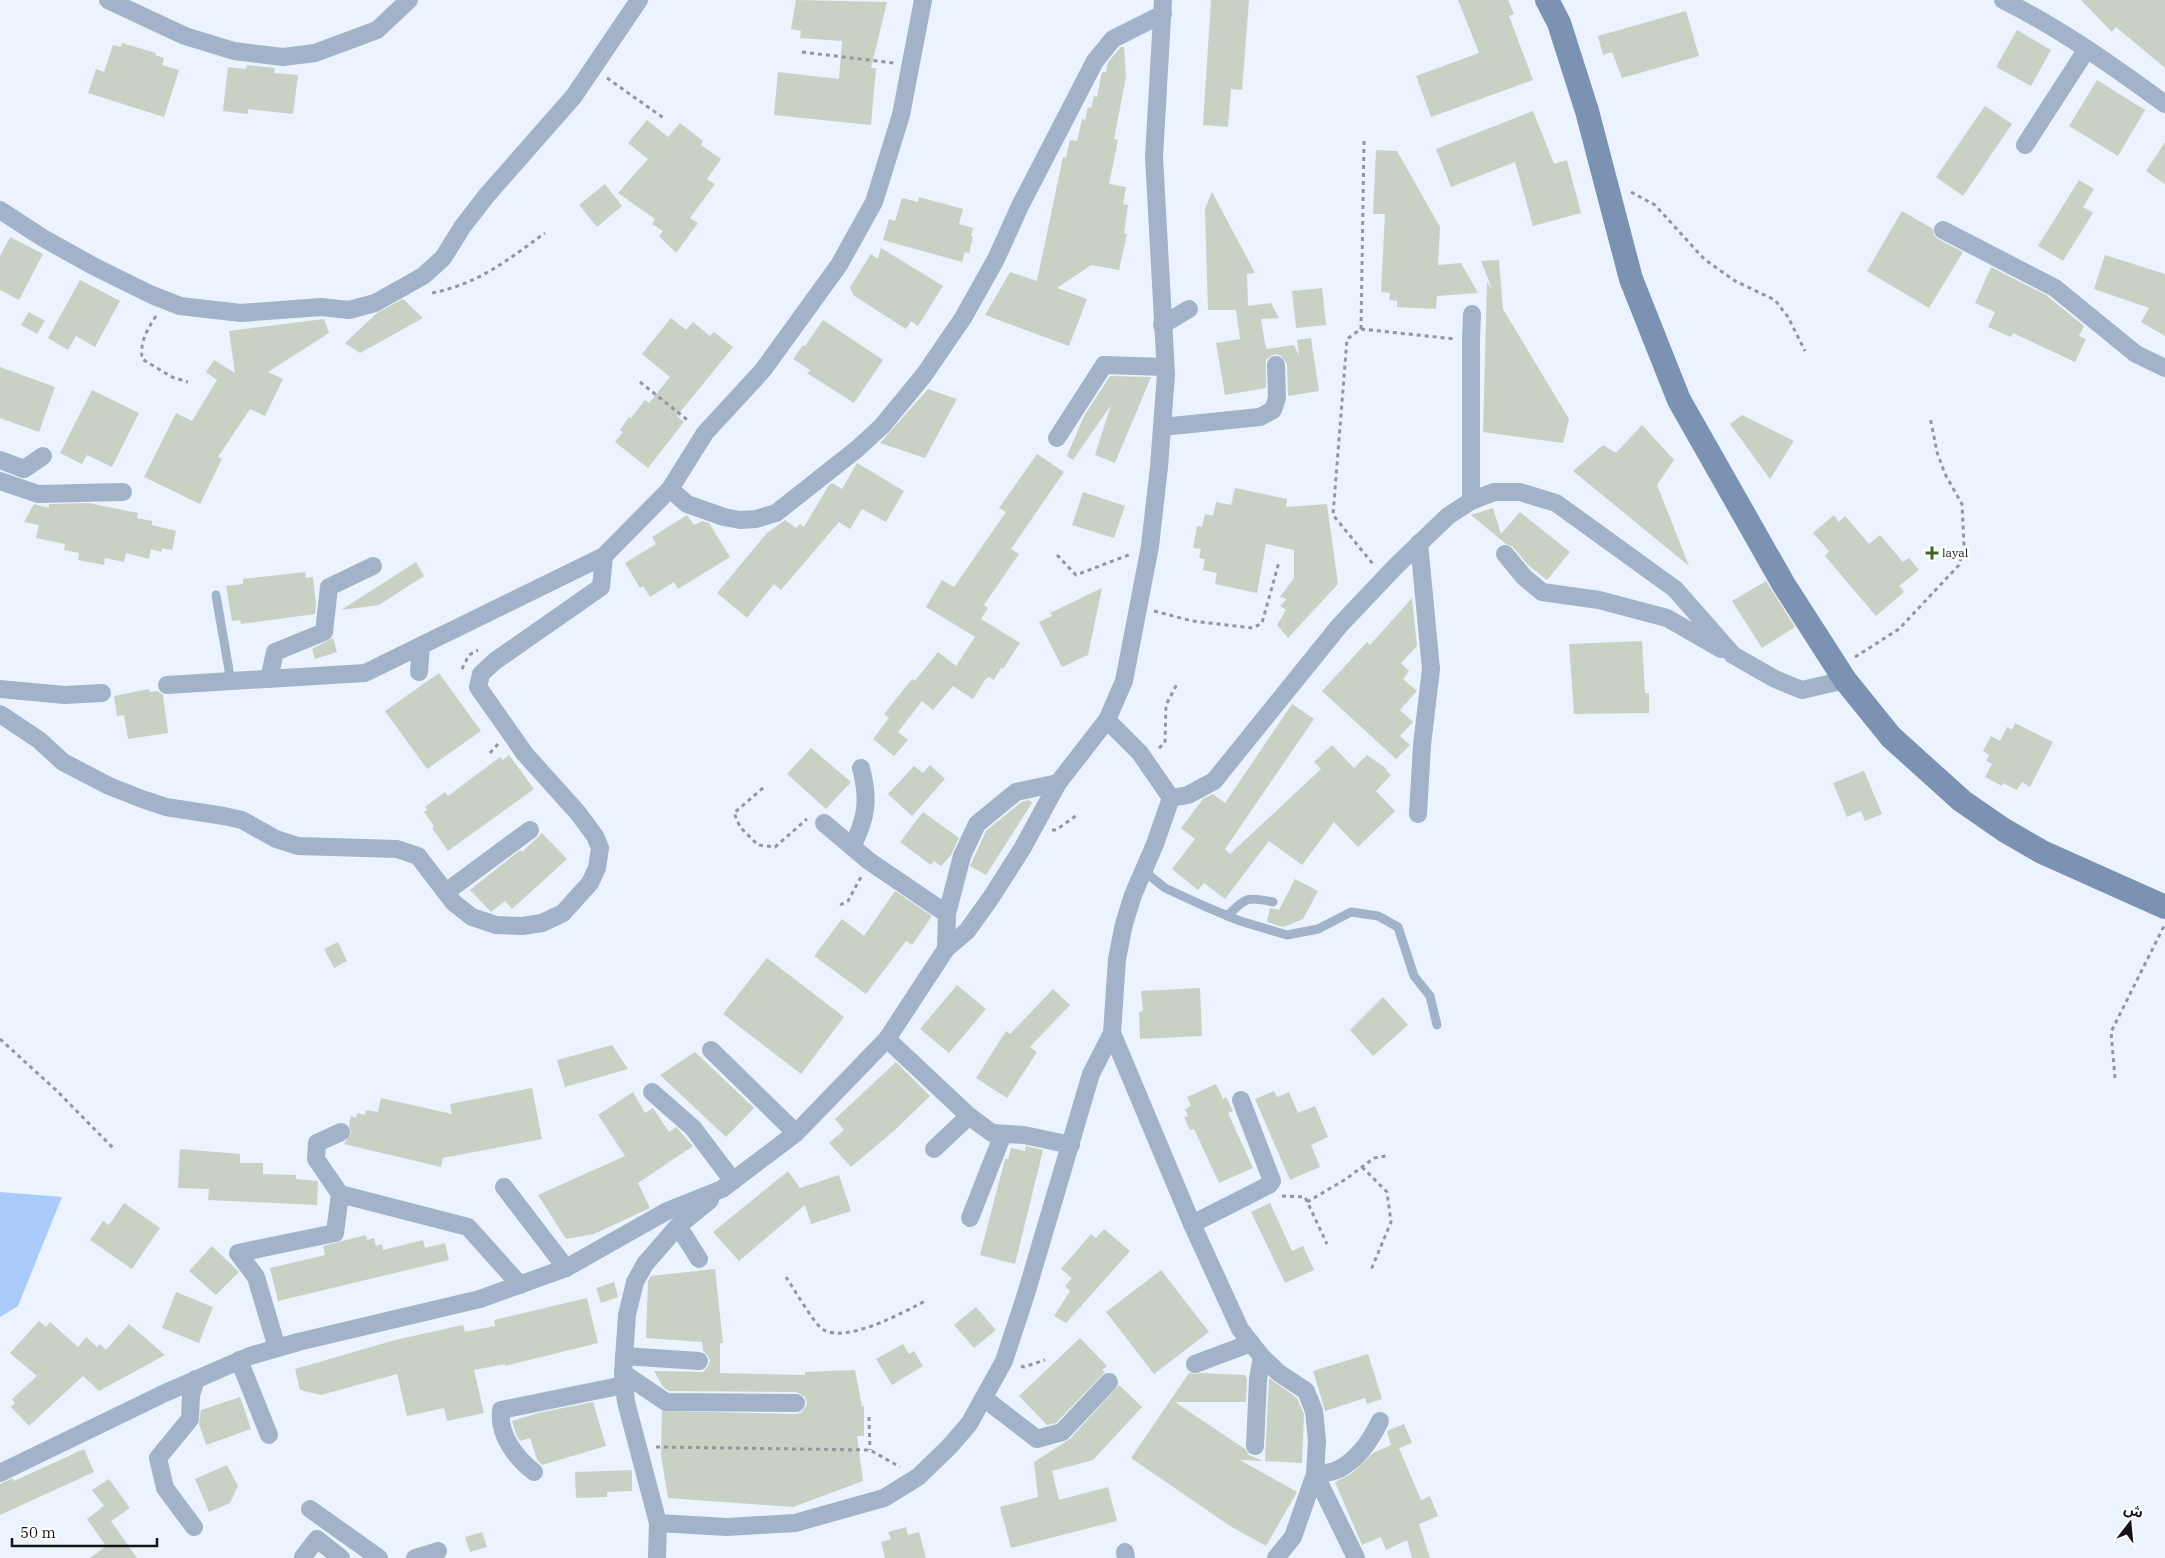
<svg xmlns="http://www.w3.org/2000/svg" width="2165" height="1558" font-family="'IBM Plex Serif','Noto Sans Arabic',serif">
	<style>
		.green { fill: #aaccfd }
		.building { fill: #c9d1c5 }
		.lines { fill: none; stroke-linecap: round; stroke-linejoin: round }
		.path { stroke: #91979f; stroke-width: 3; stroke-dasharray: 4 4; stroke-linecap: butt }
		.lane { stroke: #a2b2c8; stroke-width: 9 }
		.street { stroke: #a2b2c8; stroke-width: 18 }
		.secondary { stroke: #7b92b3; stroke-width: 24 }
		.poi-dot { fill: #406621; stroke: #fff; stroke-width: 2 }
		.labels { text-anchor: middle; stroke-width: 5; stroke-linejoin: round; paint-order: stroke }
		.poi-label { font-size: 12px; fill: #121418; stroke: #fff; text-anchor: start }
	</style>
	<rect width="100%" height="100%" fill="#ebf3fe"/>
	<!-- green -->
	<path class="green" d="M0,1192l62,5 -44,109 -18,11z"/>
	<!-- building -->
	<g class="building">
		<path d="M796,0l91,2 -16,66h5l-5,57 -97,-10 4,-43 61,7 3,-38 -42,-3 1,-7 -10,-2z"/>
		<path d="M1211,0h38l-7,90 -11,-1 -3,38 -25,-2z"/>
		<path d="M1458,0h50l6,14 -5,2 24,64 -102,37 -15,-41 63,-23z"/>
		<path d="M2081,0h84v68l-49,-41 -4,5z"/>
		<path d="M1686,11l13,45 -77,22 -10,-26 -9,3 -5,-19z"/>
		<path d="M2017,30l34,20 -20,36 -35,-19z"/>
		<path d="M122,43l34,10 -1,2 9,3 -2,7 17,5 -15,47 -76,-24 8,-24 8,3 9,-27 8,2z"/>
		<path d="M1121,47h3l2,30 -12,62 4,1 -9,44 17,3 -3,17 5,1 -4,28 3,1 -8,36 -28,-5 -34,23 30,11 -18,47 -84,-31 25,-43 27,9 26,-124 3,1 4,-18 7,1 5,-22 3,1 3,-13 3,1 3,-12 3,1 5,-25h4l2,-10z"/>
		<path d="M247,65l28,3 -1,5 24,2 -5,39 -45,-5v5l-25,-3 5,-44 18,2z"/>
		<path d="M2097,80l48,30 -27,46 -49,-30z"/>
		<path d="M1985,106l27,18 -49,72 -27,-19z"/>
		<path d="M1533,111l21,53 13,-4 14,53 -48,13 -18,-64 -64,25 -15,-38z"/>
		<path d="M647,120l21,17 12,-14 23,18 -2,4 20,14 -14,20 8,5 -25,34 8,5 -22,30 -17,-17 4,-5 -11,-7 3,-5 -37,-26 30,-34 -20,-16z"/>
		<path d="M2165,142v42l-19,-13z"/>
		<path d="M1376,150l21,1 43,76 -2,38 23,-2 17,30 -41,3 -1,13 -39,-2v-6l-8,-1 1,-7 -9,-1 4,-78h-12z"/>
		<path d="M2079,180l15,9 -11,18 10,6 -30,48 -25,-15z"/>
		<path d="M605,184l17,22 -25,21 -18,-22z"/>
		<path d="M1212,192l43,81 -8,1 1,32 23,-3 8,15 -18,1 5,30 28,-4 5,11 -2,-16 14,-2 8,53 -31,5 -1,-32 -6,-8 -5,-2 -5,2 -5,4v28l-41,7 -9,-52 24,-4 -4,-29h-28l-3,-101z"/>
		<path d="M919,197l44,12 -4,15 14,4 -2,8 2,1 -4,17 -4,-2 -3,10 -79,-22 6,-21 6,2 7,-23 16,4z"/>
		<path d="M1902,211l31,18 1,6 4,4 25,13 -34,56 -62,-37z"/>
		<path d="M10,237l33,17 -24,46 -19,-10v-34z"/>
		<path d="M881,248l62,38 -25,40 -7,-5 -5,8 -53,-34 -3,-8 21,-33 7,5z"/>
		<path d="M2105,255l60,19v62l-24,-14 8,-14 -55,-19z"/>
		<path d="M1499,260l4,49 66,110 -6,24 -80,-11 4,-150 5,7 -11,-28z"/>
		<path d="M1991,267l55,28 38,31 -5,10 7,3 -11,23 -62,-29 -2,4 -23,-10 7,-15 -20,-9z"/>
		<path d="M80,280l40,21 -25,46 -19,-11 -8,14 -20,-12z"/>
		<path d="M1322,288l4,37 -30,3 -4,-37z"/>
		<path d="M403,299l20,19 -63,35 -15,-10 32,-30z"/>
		<path d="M29,312l16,9 -8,13 -16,-9z"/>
		<path d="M671,318l15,12 7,-8 17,14 4,-4 19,15 -56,69 7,6 -36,46 -33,-26 8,-10 -3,-2 9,-13 2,1 14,-18 4,3 21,-26 -28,-23z"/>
		<path d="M324,319l5,14 -61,39 15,7 -18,37 -15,-7 -32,48 4,2 -22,45 -56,-27 32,-64 16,8 25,-41 -11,-8 8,-12 21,13 -6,-42z"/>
		<path d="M823,320l60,40 -29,43 -47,-30 3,-3 -17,-11 10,-14 2,1z"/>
		<path d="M0,367l55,20 -16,45 -39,-14z"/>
		<path d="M1110,376l41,1 -36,86 -20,-8 16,-50 -38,55 -6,-4 17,-40z"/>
		<path d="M928,389l29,10 -32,59 -45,-15z"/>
		<path d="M92,390l47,23 -27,54 -25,-12 -5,9 -22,-11z"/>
		<path d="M1742,415l52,26 -24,38 -40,-55z"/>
		<path d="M1642,425l32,35 -17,25 32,81 -116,-95 30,-26 13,8z"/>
		<path d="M1037,454l27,18 -53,77 8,5 -35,51 4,3 -7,11 39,24 -17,26 -2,-1 -7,12 -5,-3 -4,3 -12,19 -20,-13 -20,24 -11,-9 -24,31 10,8 -14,16 -21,-17 16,-21 -5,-4 28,-35 3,2 23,-29 18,14 19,-29 -49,-30 16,-27 12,7 52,-75 -7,-4z"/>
		<path d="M857,463l47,28 -18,31 -24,-13 -12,20 -11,-7 -58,68 -7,-6 -27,34 -30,-25 50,-60 18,-13 11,8 4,-4 4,3 25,-42 3,-2 10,6z"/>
		<path d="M1235,488l52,11 -1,8 41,-3 11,80 -50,54 -11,-13 9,-15 -6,-4 7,-7 -7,-2 14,-19v-28l-28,-6 -9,49 -42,-9 2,-11 -14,-3 2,-11 -6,-1 2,-9 -8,-1 4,-22 5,1 3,-13 8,2 3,-14 15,3z"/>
		<path d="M1083,492l42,14 -11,32 -42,-13z"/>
		<path d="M88,503l50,10 -1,5 15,3v4l24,6 -4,19 -10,-2 -1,4 -10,-3 -2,10 -23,-6 -2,9 -19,-4 -1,7 -26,-5 1,-7 -15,-3 1,-6 -29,-6 3,-13 -15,-3 10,-18 15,4v-4z"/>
		<path d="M1493,508l8,26 19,-22 50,40 -23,28 -19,-15 -15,-18 -7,-3 -35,-29z"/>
		<path d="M687,515l7,10 8,-4 7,2 21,34 -52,32 -4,-7 -24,15 -7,-11 -3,2 -15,-25 31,-19 -4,-7z"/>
		<path d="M1834,515l5,7 6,-6 24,28 11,-9 23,27 6,-4 10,12 -20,16 5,6 -28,24 -51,-60 4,-5 -16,-18z"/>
		<path d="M416,562l8,14 -45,29 -38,5z"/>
		<path d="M305,572l1,6 7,-1 3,27 -1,10 -74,10 -1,-4 -8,1 -6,-35 17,-2v-5z"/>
		<path d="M1766,581l29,46 -33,21 -30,-47z"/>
		<path d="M1102,588l-14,67 -26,12 -23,-45 13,-6 -2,-3z"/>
		<path d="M1412,598l5,48 -16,17 8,8 -6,8 14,12 -17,19 13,12 -13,14 10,9 -14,14 -74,-68 45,-49 3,3z"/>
		<path d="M333,638l4,14 -22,7 -3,-10z"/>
		<path d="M1642,641l3,52h4v20l-75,1 -5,-70z"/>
		<path d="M439,673l42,58 -54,38 -42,-58z"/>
		<path d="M149,689l1,3 8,-1 5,4 5,38 -40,6 -4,-24 -7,1 -3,-20z"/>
		<path d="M1292,704l22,15 -89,130 5,5 91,-85 -7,-7 18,-17 22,23 13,-13 20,14 -1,1 5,5 -15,16 19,20 -37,36 -24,-25 -32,43 -33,-24 -44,58 -21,-16 -6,7 -26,-21 23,-30 -14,-11 22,-29 10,-5 12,9z"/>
		<path d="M2015,723l38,19 -23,45 -8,-5 -5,8 -14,-7 -1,3 -17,-9 7,-13 -6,-3 3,-6 -6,-4 8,-15 9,5 7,-14 5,3z"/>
		<path d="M811,748l40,34 -25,27 -39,-35z"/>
		<path d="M509,755l25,34 -86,62 -16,-23 2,-2 -10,-14 3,-2 -2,-3 20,-15 3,4 52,-39 3,3z"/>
		<path d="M930,765l15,14 -33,37 -24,-22 26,-28 9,7z"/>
		<path d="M1864,771l18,43 -17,7 -4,-10 -14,6 -14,-34z"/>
		<path d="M1029,800l3,3 -46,72 -16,-9 16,-35 35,-29z"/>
		<path d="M923,812l36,26 -8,17 -10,11 -7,-5 -3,4 -31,-23z"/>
		<path d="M542,833l25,26 -55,50 -7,-8 -14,11 -21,-22 50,-40 2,2z"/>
		<path d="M1295,879l23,12 -15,28 -20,8 -16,-5 3,-14 9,2z"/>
		<path d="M895,891l37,25 -20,29 -6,-4 -40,53 -52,-38 28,-37 22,17z"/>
		<path d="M338,942l9,19 -13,7 -10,-19z"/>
		<path d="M767,958l77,59 -43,57 -78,-60z"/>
		<path d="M957,985l29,24 -37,44 -29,-24z"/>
		<path d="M1200,988l2,48 -62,3 -1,-27 4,-1 -2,-20z"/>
		<path d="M1053,989l17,16 -40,42 7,5 -30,46 -31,-20 30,-47 4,3z"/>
		<path d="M1383,997l25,28 -35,31 -23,-26z"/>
		<path d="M612,1045l16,24 -63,18 -8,-27z"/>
		<path d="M695,1052l59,56 -28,29 -66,-62z"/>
		<path d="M896,1062l34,34 -35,34 -44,37 -22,-24 15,-13 -9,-11z"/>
		<path d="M1216,1084l7,15 3,-2 7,14 -5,2 25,55 -34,15 -25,-54 -4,1 -6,-13 4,-1 -3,-7 6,-3 -4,-9z"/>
		<path d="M532,1088l10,51 -99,19 -2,9 -97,-23 7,-11 -2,-8 2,-9 5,2 1,-5 8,2 1,-5 12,2 3,-14 71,16 -2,-10z"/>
		<path d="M1274,1091l3,6 12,-5 9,21 17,-7 13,31 -17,8 9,22 -30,13 -35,-81z"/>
		<path d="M633,1092l12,21 8,-5 16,24 7,-5 17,19 -55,37 12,25 -56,26 -28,5 -28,-44 87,-39 -27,-41z"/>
		<path d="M1026,1146l17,4 -28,114 -35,-9 25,-96h3l3,-11 14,3z"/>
		<path d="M180,1149l60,5v9h23v11l33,1v4l22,2 -1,24 -109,-5 1,-11 -31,-1z"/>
		<path d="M788,1171l12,17 39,-13 12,36 -40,13 -6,-19 -66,56 -26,-29z"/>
		<path d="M124,1203l36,25 -28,41 -42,-29 13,-19 6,4z"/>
		<path d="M1270,1203l22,48 11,-5 11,24 -29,13 -34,-71z"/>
		<path d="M1104,1229l26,22 -64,72 -12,-7 16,-25 -5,-5 7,-8 -11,-9 30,-35 5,4z"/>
		<path d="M366,1235l1,5 7,-2 2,8 6,-2 1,6 40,-10 2,8 20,-5 4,17 -171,41 -8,-33 55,-13 -2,-9z"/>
		<path d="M212,1246l27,26 -23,23 -27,-24z"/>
		<path d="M715,1269l8,74h-3v30l85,2v-3l50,-2 7,36h2v30h-7l6,45 -70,26 -125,-9 -7,-43 1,-44 134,3 6,-2 5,-8 -2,-7 -9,-5 -127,-1 -6,-4 -9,-16 49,1 5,-6 2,-5 -2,-5 -5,-5 -1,-9 -56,-4 2,-57 3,-5z"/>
		<path d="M1161,1270l48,62 -55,42 -48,-62z"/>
		<path d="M614,1282l4,15 -17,6 -5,-15z"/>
		<path d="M176,1292l37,15 -14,36 -37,-15z"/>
		<path d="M587,1298l11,45 -93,23v-2l-31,6 10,43 -37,8 -3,-13 -37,8 -10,-42 -76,21 -21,-5 -5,-21 100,-29 68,-15 2,7 30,-6 -1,-6z"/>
		<path d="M976,1307l20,23 -22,18 -20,-23z"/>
		<path d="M39,1321l7,6 4,-5 28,25 8,-10 11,10 3,-3 6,6 23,-26 36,31 -66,36 -16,-15 -54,50 -18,-19 4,-4 -3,-4 25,-23 -27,-23z"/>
		<path d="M1080,1338l27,28 -5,4 3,2 -49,51 -9,2 -28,-29z"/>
		<path d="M903,1344l6,10 5,-3 9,15 -31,19 -16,-26z"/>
		<path d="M1368,1354l14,45 -15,5 -2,-6 -40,13 -12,-40z"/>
		<path d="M1189,1373l5,1 7,-1 44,2 2,5 -1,22h-71l70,47 4,6 14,6 -23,-1 57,32 -31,54 -36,-20 -99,-68z"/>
		<path d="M1269,1378l28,20 7,16 -2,49 -37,-2z"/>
		<path d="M1119,1385l23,22 -49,53 -41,11 7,29 49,-13 9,34 -106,27 -11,-41 38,-10 -4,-35 36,-23z"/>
		<path d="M240,1397l11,32 -45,16 -7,-21 2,-14z"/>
		<path d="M593,1402l13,44 -64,19 -5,-5 -7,-22 -10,3 -4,-7 -4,-13 26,-8z"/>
		<path d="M1404,1424l8,19 -13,5 22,52 9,-4 8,20 -19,8 11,34h-18l-5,-18 -21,10 -5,-13 -19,8 -27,-63 17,-9 21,-20 18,-8 -4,-14z"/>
		<path d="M84,1449l10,23 -94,43v-31l13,-6 1,3z"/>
		<path d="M227,1465l11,21 -8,17 -21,9 -14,-33z"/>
		<path d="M632,1470v21l-25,1v5l-31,1 -1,-26z"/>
		<path d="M109,1479l21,29 -19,13 26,37h-47l16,-12 -19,-27 17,-13 -12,-16z"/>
		<path d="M906,1527l2,8 11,-3 7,26h-41l-4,-16 10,-3 -3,-7z"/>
		<path d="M482,1532l5,15 -17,5 -5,-15z"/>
	</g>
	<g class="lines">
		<!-- path -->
		<g class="path">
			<path d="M802,52l92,11"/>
			<path d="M607,78l58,41"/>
			<path d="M1364,141l-3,188 -14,10 -14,176 40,49"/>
			<path d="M1631,192l24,13 49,54 31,22 40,19 13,17 17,34"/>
			<path d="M432,293c48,-10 74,-32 113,-60"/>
			<path d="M156,316c-9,14 -16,25 -14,43l30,18 16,5"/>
			<path d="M1361,329l94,10"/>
			<path d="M640,382l50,40"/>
			<path d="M1057,555l19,20 55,-21"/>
			<path d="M1154,611l38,10 61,7 9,-5 17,-61"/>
			<path d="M1855,657l44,-28 60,-64 5,-19 -2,-42 -17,-30 -8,-22 -7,-35"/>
			<path d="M462,669l7,-14 9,-5"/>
			<path d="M1159,748l6,-5 1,-38 11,-21"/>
			<path d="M490,753l8,-9"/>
			<path d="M763,788l-29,25 6,14 18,18 17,2 32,-28"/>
			<path d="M1052,830h4l21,-15"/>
			<path d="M840,905l8,-4 13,-24"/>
			<path d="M0,1039l57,52 58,59"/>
			<path d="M2115,1078l-4,-46 53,-106"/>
			<path d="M1362,1167l25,25 4,30 -20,48"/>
			<path d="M1282,1196l23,1 22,47"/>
			<path d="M1307,1202l39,-23 28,-21 12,-2"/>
			<path d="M786,1277c8,12 26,43 35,51 22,18 83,-16 104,-27"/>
			<path d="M1021,1366l3,1 21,-7"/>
			<path d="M869,1417l1,33"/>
			<path d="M656,1447l214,3 30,17"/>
		</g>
		<!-- lane -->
		<g class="lane">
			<path d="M216,595l15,87"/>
			<path d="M1144,871l21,17 39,18 36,15 47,14 31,-6 33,-17 27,4 20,11 16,49 16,20 7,29"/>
			<path d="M1227,916c19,-18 19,-20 46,-14"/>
		</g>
		<!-- street -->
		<g class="street">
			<path d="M108,0l77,36 49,15 49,6 32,-4 62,-23 32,-30"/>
			<path d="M923,0l-22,115 -27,87 -35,63 -76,105 -58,63 -35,56 17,15 37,13 16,3 16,-1 20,-6 81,-64 25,-23 42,-51 39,-57 33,-59 24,-53 75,-145 18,-22 50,-25"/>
			<path d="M2003,0c58,29 110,66 162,104"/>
			<path d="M2025,145l62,-96"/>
			<path d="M0,210l43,28 52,29 57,28 28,11 61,7 80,-6 28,3 26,-7 48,-27 20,-18 20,-32 24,-31 87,-99 65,-96"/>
			<path d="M1943,230l112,58 81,66 29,14"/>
			<path d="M1162,325l27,-16"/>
			<path d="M1162,427l98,-10 13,-7 4,-12 -1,-33"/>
			<path d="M1057,438l47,-73 61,2"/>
			<path d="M0,460l24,9 19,-13"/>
			<path d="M0,481l38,13 85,-2"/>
			<path d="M1471,501v-161l1,-26"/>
			<path d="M1505,554l19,23 18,15 57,8 68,18 54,31"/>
			<path d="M419,672l2,-26"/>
			<path d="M269,679l6,-27 49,-20 5,-45 44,-21"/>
			<path d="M167,685l198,-12 239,-117 66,-67"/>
			<path d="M0,689l64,6 38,-2"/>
			<path d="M0,714l39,26 24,22 46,24 33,13 24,8 58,9 18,4 34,19 22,7 99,3 21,7 36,47 18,14 24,8 26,1 20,-3 21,-10 27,-30 7,-15 3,-20 -5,-12 -17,-23 -53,-59 -47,-67 3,-13 14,-13 106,-74 3,-31"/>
			<path d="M1107,720l33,33 31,45"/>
			<path d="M1171,798l17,-3 26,-14 126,-156 56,-59 52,-50 23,-15 23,-9h26l36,11 119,86 58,66 42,24 27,11 43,-10"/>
			<path d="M1418,814l4,-69 9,-76 -12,-126"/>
			<path d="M824,823l45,38 78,53"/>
			<path d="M852,846c15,-27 17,-48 9,-78"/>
			<path d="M446,892l84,-62"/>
			<path d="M946,949l1,-35 15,-58 15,-32 39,-32 42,-9"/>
			<path d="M1112,1033l80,191 48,105 22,28 17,16 27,18 8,20 3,30 -2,33 -22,63 -17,21"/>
			<path d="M887,1039l82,77 23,17 32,2 47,10"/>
			<path d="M711,1050l85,83"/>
			<path d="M652,1092l41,36 40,53"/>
			<path d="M341,1132l-24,11 -1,16 24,35 128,33 52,58"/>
			<path d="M934,1149l35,-33"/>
			<path d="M504,1187l62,81"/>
			<path d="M710,1200l-32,26 -33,38 -10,18 -8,33 -4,58 3,29 32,121 69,4 68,-4 89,-25 34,-21 31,-30 20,-23 35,-63 22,-67 65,-220 21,-41 5,-74 7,-35 9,-29 22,-51 16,-46"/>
			<path d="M970,1218l33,-84"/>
			<path d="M1192,1224l77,-39 3,-4 -31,-81"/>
			<path d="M678,1226l21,33"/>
			<path d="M277,1348l-21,-71 -18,-24 97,-20 5,-39"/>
			<path d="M624,1356l75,5"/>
			<path d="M239,1360l30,75"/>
			<path d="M1195,1364l56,-21"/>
			<path d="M623,1373l43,29 130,1"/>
			<path d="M985,1399l52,40 25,-7 47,-50"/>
			<path d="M1255,1446l3,-67 4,-22"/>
			<path d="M534,1472c-18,-14 -36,-37 -33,-62l123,-25"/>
			<path d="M0,1473l165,-80 85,-37 48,-14 182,-43 86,-31 101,-57 55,-22 74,-56 91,-94 59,-90 21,-18 23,-32 32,-50 36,-66 49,-63 17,-39 26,-135 9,-79 7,-93 -12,-217 9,-157"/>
			<path d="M1315,1474l41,84"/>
			<path d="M1315,1474c7,-1 17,-1 24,-5 19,-10 32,-29 41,-48"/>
			<path d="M310,1509l69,49"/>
			<path d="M194,1527l-29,-39 -7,-30 32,-39 1,-24 5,-16"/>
			<path d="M1125,1552l1,6"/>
			<path d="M303,1557l14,-18 24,19"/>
			<path d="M415,1558l23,-7"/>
			<path d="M657,1558l1,-35"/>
		</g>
		<!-- secondary -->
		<path class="secondary" d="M1547,0l12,23 28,88 44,168 48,121 105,185 61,95 46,57 71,64 42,29 38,22 123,55"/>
	</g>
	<!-- markers -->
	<path class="poi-dot" d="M1929.5 545.5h5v5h5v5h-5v5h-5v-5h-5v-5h5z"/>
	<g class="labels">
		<!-- poi labels -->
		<g class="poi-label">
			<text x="1942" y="557">layal</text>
		</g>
	</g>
	<!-- north arrow -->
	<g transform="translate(2130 1523) rotate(16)" stroke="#ffffff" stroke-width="4" paint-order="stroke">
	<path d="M0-4L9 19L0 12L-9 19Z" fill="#121418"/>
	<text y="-8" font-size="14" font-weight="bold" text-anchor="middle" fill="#121418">ش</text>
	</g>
	<!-- scale -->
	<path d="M12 1538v8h145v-8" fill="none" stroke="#121418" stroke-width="2.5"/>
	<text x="20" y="1538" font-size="15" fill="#121418" stroke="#ffffff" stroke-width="4" paint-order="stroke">50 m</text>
</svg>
